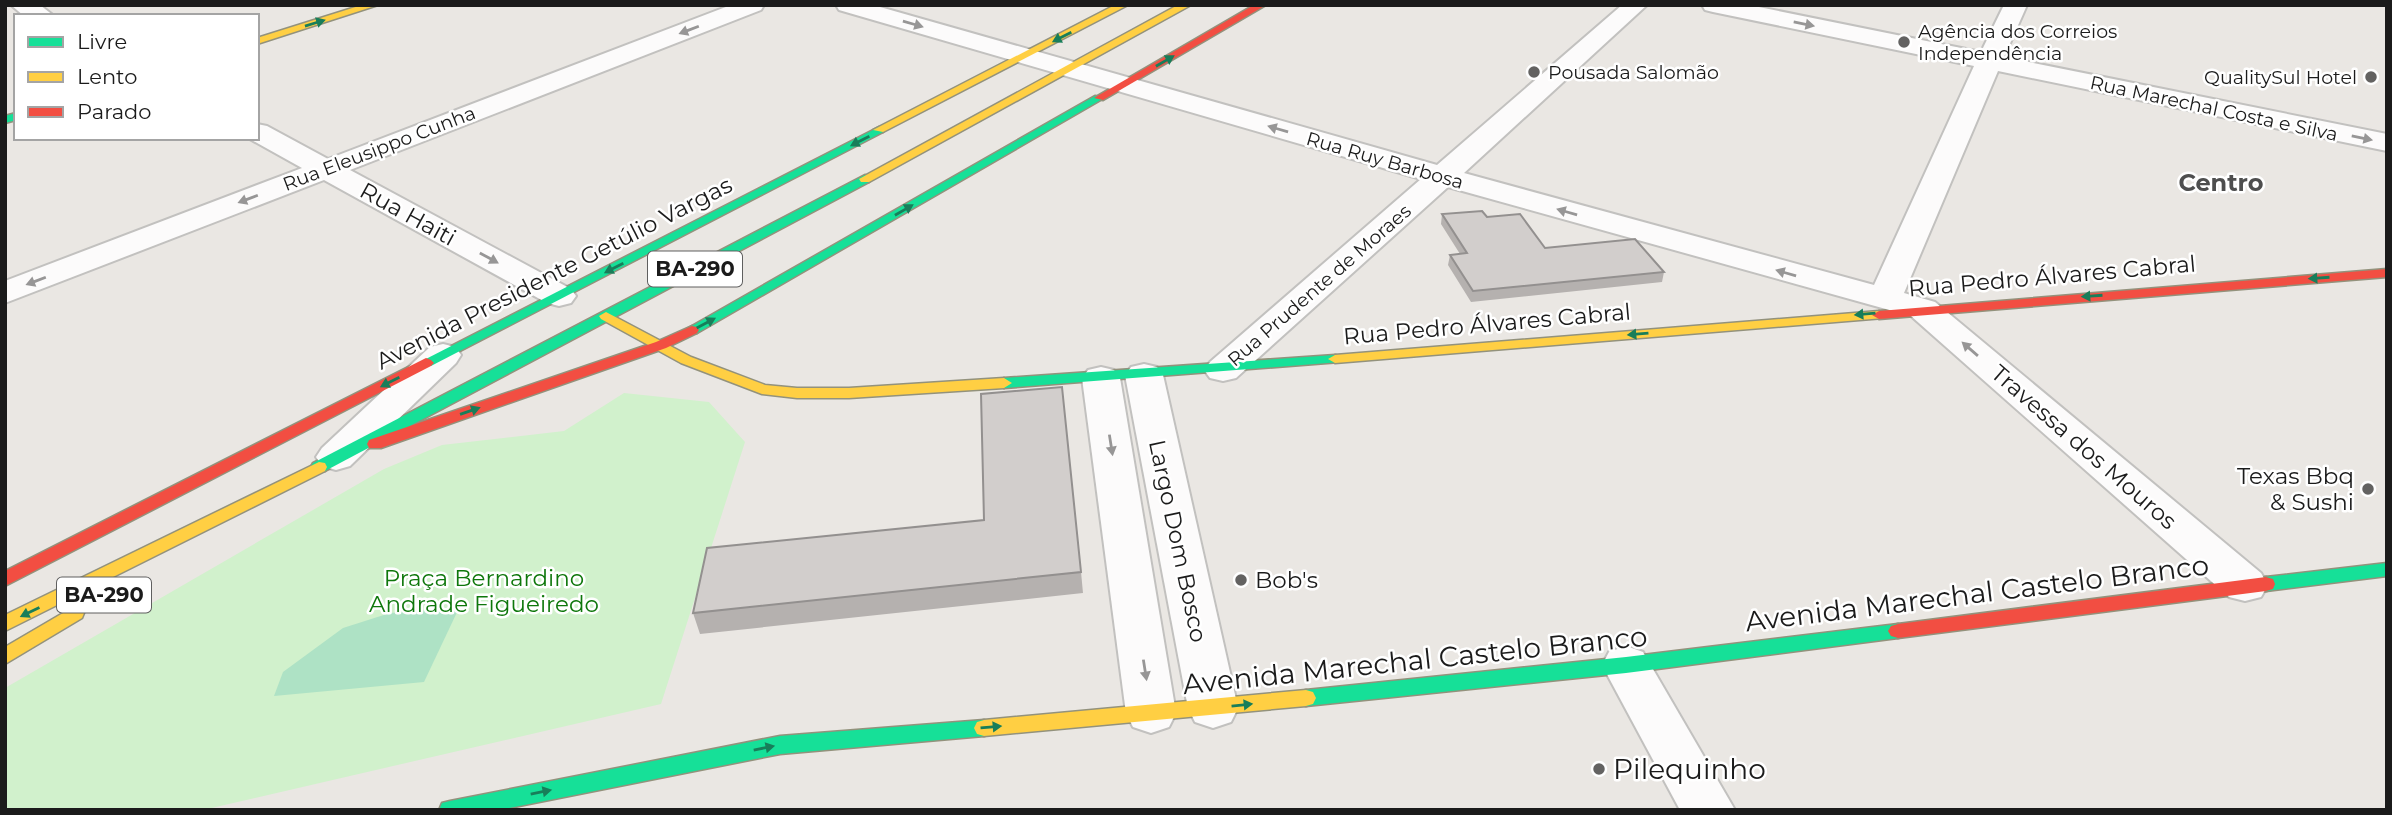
<svg xmlns="http://www.w3.org/2000/svg" width="2392" height="815" font-family="Montserrat,sans-serif">
	<style>
		.park { fill: #d1f1cc }
		.pitch { fill: #aee2c5 }
		.lines { fill: none; stroke-linecap: round; stroke-linejoin: round }
		.street-casing { stroke: #c2c1bf; stroke-width: 4 }
		.fast-casing { stroke: #93927c; stroke-width: 3 }
		.slow-casing { stroke: #93927c; stroke-width: 3 }
		.jam-casing { stroke: #93927c; stroke-width: 3 }
		.street { fill: #fcfbfb; fill-rule: evenodd }
		.fast { fill: #16e098; fill-rule: evenodd }
		.slow { fill: #ffcf43; fill-rule: evenodd }
		.jam { fill: #f24e42; fill-rule: evenodd }
		.wall { fill: #b5b1af }
		.building { fill: #d2cecc; stroke: #93908f; stroke-width: 2 }
		.oneway { fill: #187e5a }
		.oneway2 { fill: #979696 }
		.poi-dot { fill: #636261; stroke: #fff; stroke-width: 2.5 }
		.labels { text-anchor: middle; stroke-width: 5; stroke-linejoin: round; paint-order: stroke }
		.far-poi-label { font-size: 19px; fill: #1b1b1b; stroke: #fff; text-anchor: start }
		.far-street-label { font-size: 19px; fill: #1b1b1b; stroke: #fff }
		.shield { fill: #fff; stroke: #5f5f5f; stroke-width: 2 }
		.shield-label { font-size: 21px; font-weight: bold; fill: #1b1b1b }
		.street-label { font-size: 23px; fill: #1b1b1b; stroke: #fff }
		.poi-label { font-size: 23px; fill: #1b1b1b; stroke: #fff; text-anchor: end }
		.park-label { font-size: 23px; fill: #0e770b; stroke: #fff }
		.far-district-label { font-size: 24px; font-weight: bold; fill: #4e4e4e; stroke: #fff }
		.near-street-label { font-size: 28px; fill: #1b1b1b; stroke: #fff }
		.near-poi-label { font-size: 28px; fill: #1b1b1b; stroke: #fff; text-anchor: start }
	</style>
	<rect width="100%" height="100%" fill="#eae7e3"/>
	<!-- park -->
	<path class="park" d="M624,393l85,9 36,40 -84,262 -458,106h-198v-122l379,-219 58,-24 122,-14z"/>
	<!-- pitch -->
	<path class="pitch" d="M459,608l-35,74 -150,14 9,-24 60,-44 47,-15z"/>
	<g class="lines">
		<defs>
			<g id="street">
				<path d="M11,5h29l14,11h-30z"/>
				<path d="M731,5h33l-3,5 -411,160 221,119 5,7 -5,7 -12,3 -12,-3 -223,-123 -319,123v-22l297,-113 -54,-30h9v-14l10,2 61,33z"/>
				<path d="M836,5h37l564,160 185,-160h25l-183,168 410,112 100,-219 -261,-54 -8,-2 -3,-5h47l232,47 23,-47h23l-23,52 383,77v17l-389,-80 -94,222 31,9 326,271 7,12 -7,12 -16,4 -16,-4 -318,-281 -463,-129 -212,191 -13,3 -13,-3 -6,-8 6,-8 211,-183 -582,-169z"/>
				<path d="M443,344l13,3 5,8 -5,8 -106,103 -14,4 -14,-4 -6,-9 6,-9 108,-101z"/>
				<path d="M1144,364l13,3 6,8 75,333 -7,14 -18,6 -18,-6 -7,-14 -63,-333 6,-8z"/>
				<path d="M1101,367l13,3 6,8 56,335 -7,14 -18,6 -18,-6 -7,-14 -44,-335 6,-8z"/>
				<path d="M1626,646l17,6 92,158h-55l-78,-145 7,-13z"/>
			</g>
			<g id="fast">
				<path d="M1095,96l9,2 -407,235h-10l-2,-3z"/>
				<path d="M16,113v7l-11,3v-7z"/>
				<path d="M879,127l6,3 -2,2 -452,234h-10l-3,-3z"/>
				<path d="M865,175l6,4 -2,3 -544,289h-12l-2,-4 2,-4z"/>
				<path d="M1335,355l5,1 2,3 -2,3 -336,26 -8,-5 8,-5z"/>
				<path d="M2387,563v13l-121,15 -7,-2 -2,-5 2,-5 7,-2z"/>
				<path d="M1898,624l7,2 3,5 -3,5 -7,2 -272,35 -320,33 -7,-2 -3,-6 3,-6 7,-2 320,-33z"/>
				<path d="M984,720l7,2 3,6 -3,6 -7,2 -204,18 -281,56h-60l3,-7 8,-2 330,-65z"/>
			</g>
			<g id="slow">
				<path d="M362,5h16l-121,39v-6z"/>
				<path d="M1115,5h13l-245,127 -10,-2z"/>
				<path d="M1178,5h13l-322,177h-8l-2,-3z"/>
				<path d="M1879,311l7,4 -2,3 -549,45 -7,-4 7,-4z"/>
				<path d="M606,312l85,45 74,28 32,3h52l155,-10 8,5 -8,5 -155,10h-52l-35,-4 -81,-31 -80,-44 -2,-3z"/>
				<path d="M319,462l6,1 2,4 -2,4 -320,160v-16z"/>
				<path d="M75,606l7,2 2,5 -2,5 -77,46v-17z"/>
				<path d="M1306,690l7,2 3,6 -3,6 -7,2 -322,30 -7,-2 -3,-6 3,-6 7,-2z"/>
			</g>
			<g id="jam">
				<path d="M1254,5h12l-163,95 -9,-2z"/>
				<path d="M2387,269v8l-508,42 -7,-4 7,-4z"/>
				<path d="M692,326l5,1 2,3 -2,3 -31,15 -285,100h-12l-2,-4 2,-4 287,-98z"/>
				<path d="M426,358l5,2 3,3 -3,3 -426,220v-15z"/>
				<path d="M2266,577l7,2 2,5 -2,5 -7,2 -368,47 -7,-2 -3,-5 3,-5 7,-2z"/>
			</g>
		</defs>
		<!-- street casing -->
		<use href="#street" class="street-casing"/>
		<!-- fast casing -->
		<use href="#fast" class="fast-casing"/>
		<!-- slow casing -->
		<use href="#slow" class="slow-casing"/>
		<!-- jam casing -->
		<use href="#jam" class="jam-casing"/>
		<!-- street -->
		<use href="#street" class="street"/>
		<!-- fast -->
		<use href="#fast" class="fast"/>
		<!-- slow -->
		<use href="#slow" class="slow"/>
		<!-- jam -->
		<use href="#jam" class="jam"/>
	</g>
	<!-- wall -->
	<g class="wall">
		<path d="M1442,214l45,3 58,31 119,24 -2,10 -191,20 -23,-37 2,-10 10,-1 -19,-30z"/>
		<path d="M984,520l97,52 2,21 -383,41 -7,-21z"/>
	</g>
	<!-- building -->
	<g class="building">
		<path d="M1482,211l5,6 33,-3 25,34 90,-9 29,33 -191,19 -23,-36 17,-2 -25,-39z"/>
		<path d="M1062,387l19,185 -388,41 14,-65 277,-28 -3,-126z"/>
	</g>
	<!-- one-way arrows -->
	<defs><path id="oneway-solid" d="M-6-.8H1V-3.2L6.5 0L1 3.2V.8H-6Z" transform="scale(1.75)"/></defs>
	<g class="oneway">
		<use href="#oneway-solid" transform="translate(315 23) rotate(-17)"/>
		<use href="#oneway-solid" transform="translate(1062 37) rotate(153)"/>
		<use href="#oneway-solid" transform="translate(1165 61) rotate(-30)"/>
		<use href="#oneway-solid" transform="translate(860 141) rotate(153)"/>
		<use href="#oneway-solid" transform="translate(904 210) rotate(-30)"/>
		<use href="#oneway-solid" transform="translate(614 268) rotate(153)"/>
		<use href="#oneway-solid" transform="translate(2319 278) rotate(176)"/>
		<use href="#oneway-solid" transform="translate(2092 296) rotate(176)"/>
		<use href="#oneway-solid" transform="translate(1865 314) rotate(175)"/>
		<use href="#oneway-solid" transform="translate(706 323) rotate(-28)"/>
		<use href="#oneway-solid" transform="translate(1638 334) rotate(175)"/>
		<use href="#oneway-solid" transform="translate(390 382) rotate(153)"/>
		<use href="#oneway-solid" transform="translate(470 411) rotate(-19)"/>
		<use href="#oneway-solid" transform="translate(30 612) rotate(154)"/>
		<use href="#oneway-solid" transform="translate(1242 705) rotate(-6)"/>
		<use href="#oneway-solid" transform="translate(991 727) rotate(-5)"/>
		<use href="#oneway-solid" transform="translate(764 748) rotate(-11)"/>
		<use href="#oneway-solid" transform="translate(541 792) rotate(-11)"/>
	</g>
	<g class="oneway2">
		<use href="#oneway-solid" transform="translate(913 24) rotate(16)"/>
		<use href="#oneway-solid" transform="translate(1804 24) rotate(11)"/>
		<use href="#oneway-solid" transform="translate(689 30) rotate(159)"/>
		<use href="#oneway-solid" transform="translate(1278 129) rotate(-164)"/>
		<use href="#oneway-solid" transform="translate(2362 138) rotate(12)"/>
		<use href="#oneway-solid" transform="translate(248 199) rotate(159)"/>
		<use href="#oneway-solid" transform="translate(1567 212) rotate(-164)"/>
		<use href="#oneway-solid" transform="translate(489 258) rotate(29)"/>
		<use href="#oneway-solid" transform="translate(1786 273) rotate(-164)"/>
		<use href="#oneway-solid" transform="translate(36 281) rotate(159)"/>
		<use href="#oneway-solid" transform="translate(1970 349) rotate(-139)"/>
		<use href="#oneway-solid" transform="translate(1111 445) rotate(81)"/>
		<use href="#oneway-solid" transform="translate(1145 670) rotate(81)"/>
	</g>
	<!-- markers -->
	<g class="poi-dot">
		<circle cx="1904" cy="42" r="7"/>
		<circle cx="1534" cy="72" r="7"/>
		<circle cx="2371" cy="77" r="7"/>
		<circle cx="2368" cy="489" r="7"/>
		<circle cx="1241" cy="580" r="7"/>
		<circle cx="1599" cy="769" r="7"/>
	</g>
	<g class="labels">
		<!-- far-poi labels -->
		<g class="far-poi-label">
			<text x="1918" y="38">Agência dos Correios<tspan x="1918" dy="22">Independência</tspan></text>
			<text x="1548" y="79">Pousada Salomão</text>
			<text x="2357" y="84" text-anchor="end">QualitySul Hotel</text>
		</g>
		<!-- far-street labels -->
		<g class="far-street-label">
			<text transform="translate(2214 108) rotate(12)" y="7">Rua Marechal Costa e Silva</text>
			<text transform="translate(379 148) rotate(-21)" y="7">Rua Eleusippo Cunha</text>
			<text transform="translate(1385 160) rotate(16)" y="7">Rua Ruy Barbosa</text>
			<text transform="translate(1319 285) rotate(-41)" y="7">Rua Prudente de Moraes</text>
		</g>
		<!-- shield labels -->
		<g class="shield">
			<rect x="648" y="251.5" width="94" height="35" rx="5"/>
			<rect x="57" y="577.5" width="94" height="35" rx="5"/>
		</g>
		<g class="shield-label">
			<text x="695" y="276">BA-290</text>
			<text x="104" y="602">BA-290</text>
		</g>
		<!-- street labels -->
		<g class="street-label">
			<text transform="translate(408 214) rotate(29)" y="8">Rua Haiti</text>
			<text transform="translate(554 273) rotate(-27)" y="8">Avenida Presidente Getúlio Vargas</text>
			<text transform="translate(2052 276) rotate(-5)" y="8">Rua Pedro Álvares Cabral</text>
			<text transform="translate(1487 324) rotate(-5)" y="8">Rua Pedro Álvares Cabral</text>
			<text transform="translate(2084 447) rotate(41)" y="8">Travessa dos Mouros</text>
			<text transform="translate(1178 541) rotate(78)" y="8">Largo Dom Bosco</text>
		</g>
		<!-- poi labels -->
		<g class="poi-label">
			<text x="2354" y="484">Texas Bbq<tspan x="2354" dy="26">&amp; Sushi</tspan></text>
			<text x="1255" y="588" text-anchor="start">Bob's</text>
		</g>
		<!-- park labels -->
		<g class="park-label">
			<text x="484" y="586">Praça Bernardino<tspan x="484" dy="26">Andrade Figueiredo</tspan></text>
		</g>
		<!-- far-district labels -->
		<g class="far-district-label">
			<text x="2221" y="191">Centro</text>
		</g>
		<!-- near-street labels -->
		<g class="near-street-label">
			<text transform="translate(1977 593) rotate(-7)" y="10">Avenida Marechal Castelo Branco</text>
			<text transform="translate(1415 660) rotate(-6)" y="10">Avenida Marechal Castelo Branco</text>
		</g>
		<!-- near-poi labels -->
		<g class="near-poi-label">
			<text x="1613" y="779">Pilequinho</text>
		</g>
	</g>
	<!-- border -->
	<rect width="2392" height="815" fill="none" stroke="#1b1b1b" stroke-width="14"/>
	<!-- legend -->
	<rect x="14" y="14" width="245" height="126" fill="#ffffff" stroke="#a4a4a4" stroke-width="2"/>
	<rect x="28" y="37" width="35" height="10" fill="#16e098" stroke="#a4a4a4" stroke-width="2"/>
	<text x="77" y="49" font-size="21" fill="#1b1b1b">Livre</text>
	<rect x="28" y="72" width="35" height="10" fill="#ffcf43" stroke="#a4a4a4" stroke-width="2"/>
	<text x="77" y="84" font-size="21" fill="#1b1b1b">Lento</text>
	<rect x="28" y="107" width="35" height="10" fill="#f24e42" stroke="#a4a4a4" stroke-width="2"/>
	<text x="77" y="119" font-size="21" fill="#1b1b1b">Parado</text>
</svg>
